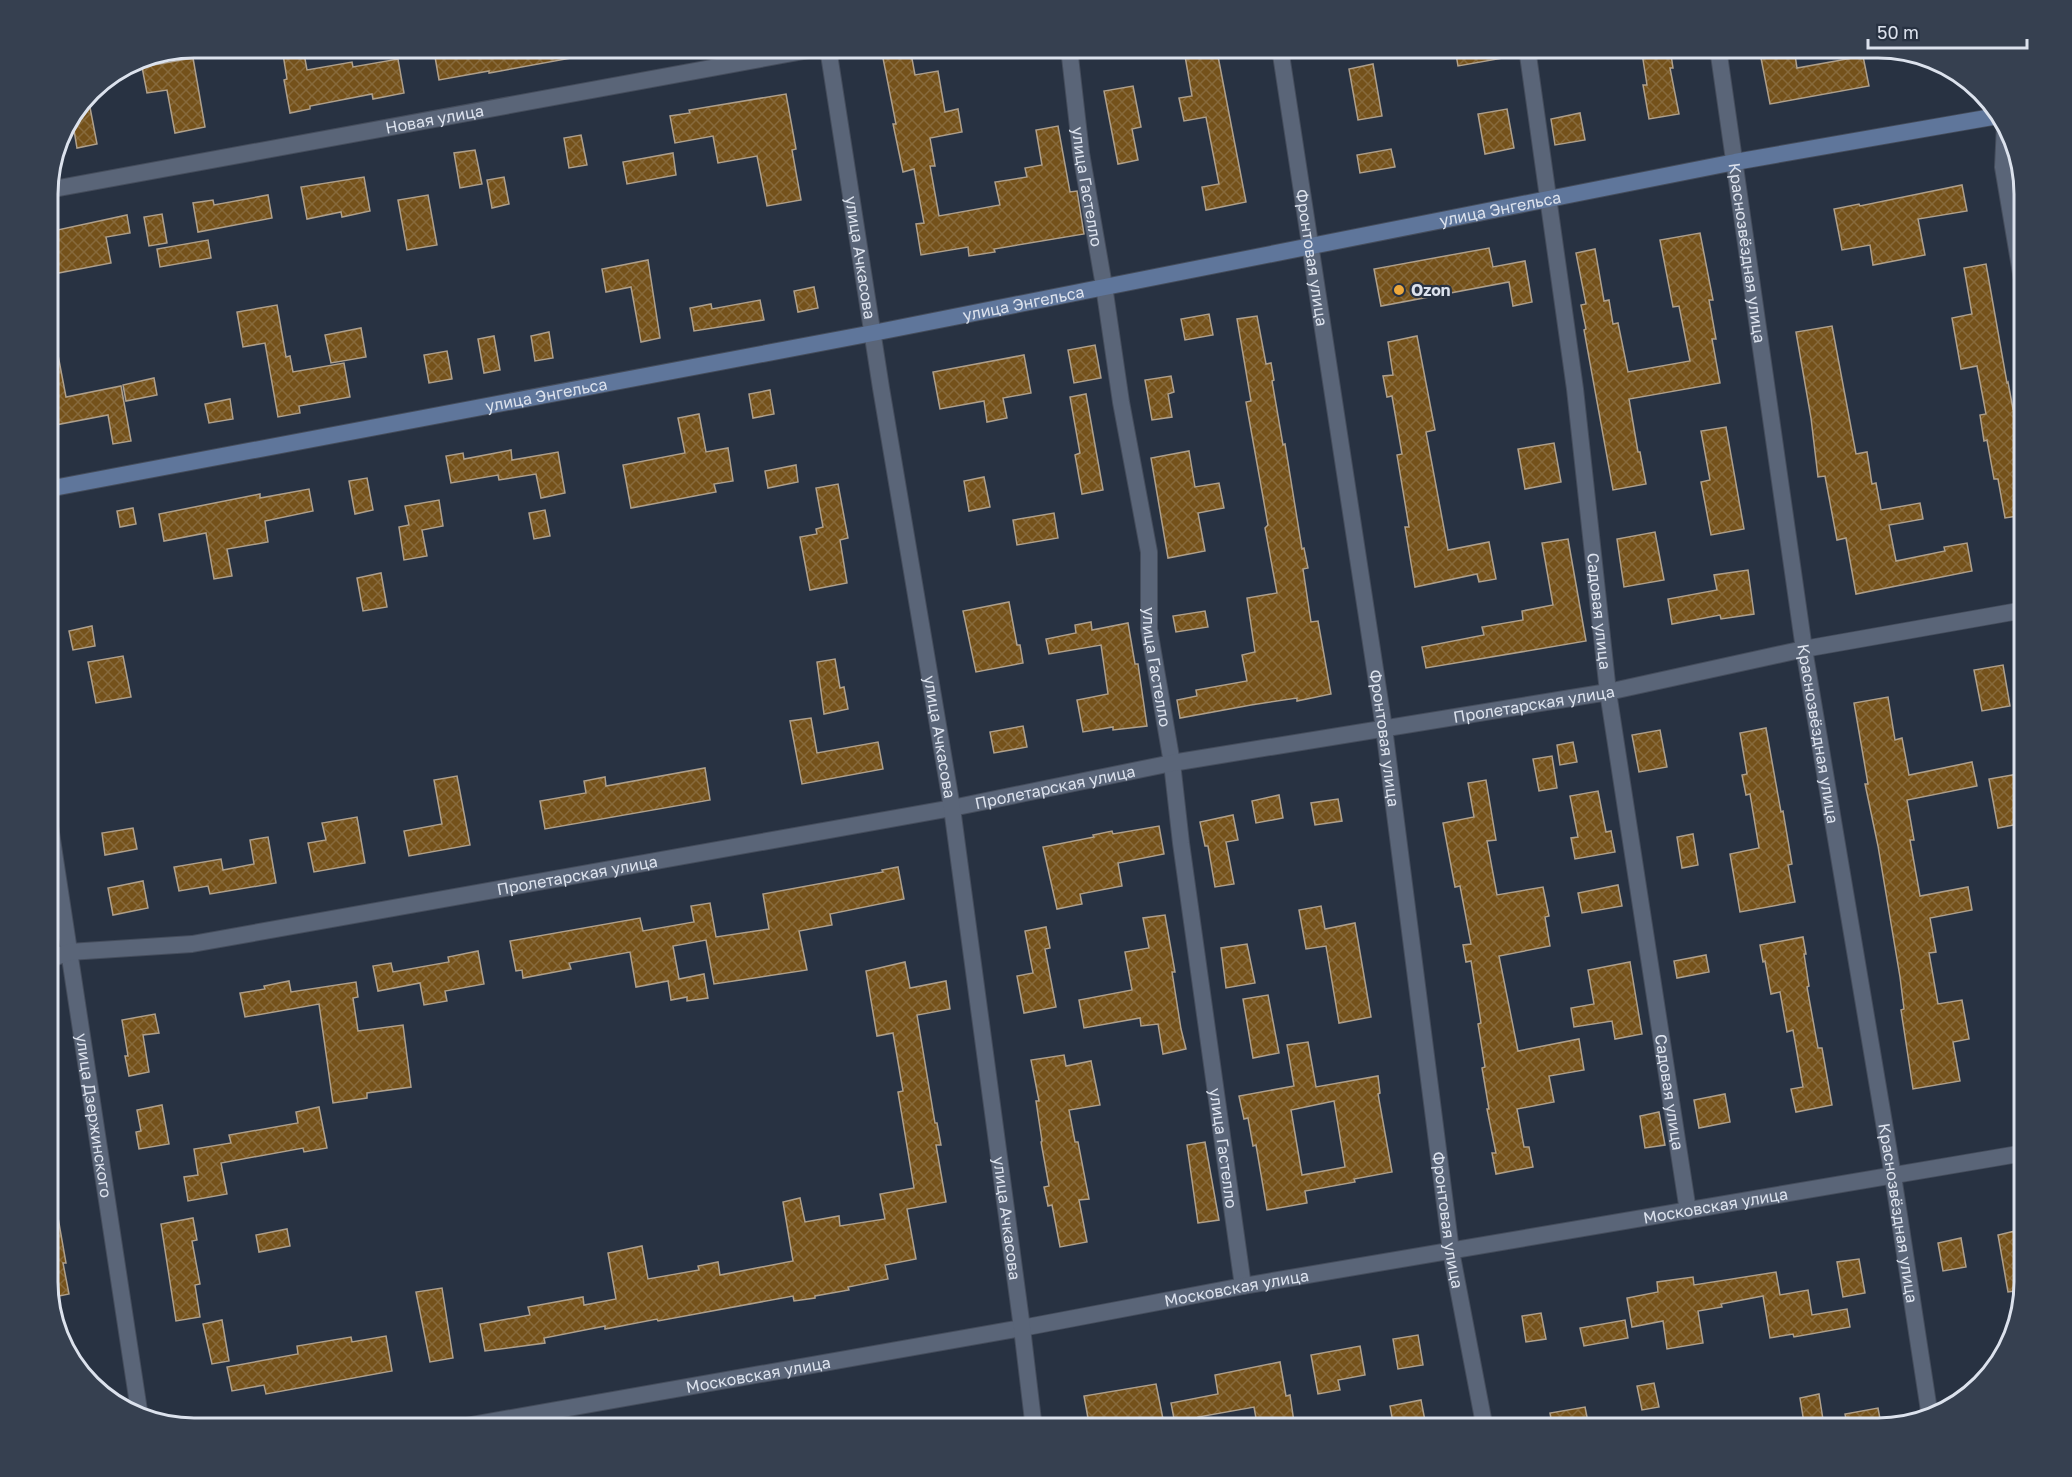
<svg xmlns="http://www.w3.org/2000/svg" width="2072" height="1477" font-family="'Golos Text',sans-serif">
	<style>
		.building { fill: url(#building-cross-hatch); stroke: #ae9f8b; stroke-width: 1.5; fill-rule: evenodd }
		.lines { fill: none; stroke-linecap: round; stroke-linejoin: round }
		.minor-casing { stroke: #454d5c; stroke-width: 18 }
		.tertiary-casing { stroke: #454d5c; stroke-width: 18 }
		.secondary-casing { stroke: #454d5c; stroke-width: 18 }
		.minor { stroke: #5a6578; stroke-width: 16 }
		.tertiary { stroke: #5a6578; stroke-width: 16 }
		.secondary { stroke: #5f769b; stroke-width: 16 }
		.poi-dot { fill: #eda83b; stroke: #283242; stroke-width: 2 }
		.labels { text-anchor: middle; stroke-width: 4.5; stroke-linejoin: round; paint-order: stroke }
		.street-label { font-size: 16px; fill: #dce2ed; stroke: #283242 }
		.poi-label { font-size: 16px; font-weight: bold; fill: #dce2ed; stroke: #283242; text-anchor: start }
		.rim { fill: none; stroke: #dce2ed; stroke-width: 3 }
	</style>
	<defs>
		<pattern id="building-cross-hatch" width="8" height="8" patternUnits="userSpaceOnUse" patternTransform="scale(1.5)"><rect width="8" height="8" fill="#74511a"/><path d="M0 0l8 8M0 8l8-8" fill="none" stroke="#876a3c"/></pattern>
	</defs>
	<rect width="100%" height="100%" fill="#283242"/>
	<!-- building -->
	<g class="building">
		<path d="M282,48h21l4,22 45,-8 1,5 45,-8 6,34 -31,6 -1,-5 -62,12v3l-20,4 -6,-33 3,-1z"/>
		<path d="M452,48h124l1,9 -88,16v-2l-50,9 -5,-29z"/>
		<path d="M881,48h29l5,27 23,-4 7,41 13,-3 4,23 -32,6 5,28h-5l9,50 61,-11 -5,-23 32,-5 -2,-9 17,-3 -6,-35 22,-4 12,66 7,-1 7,43 -90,15 1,3 -26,4 -1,-9 -47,8 -5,-31 8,-1 -10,-54 -11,3 -10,-48h3z"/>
		<path d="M1455,48h53l1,9 -51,9z"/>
		<path d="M1670,48l3,20h-3l9,46 -30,5 -6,-34h4l-5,-32z"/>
		<path d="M1759,48h35l3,20 66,-12 6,30 -99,18z"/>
		<path d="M1217,51l29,151 -40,8 -4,-23 17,-3 -13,-67 -22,4 -5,-23 13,-2 -7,-40z"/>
		<path d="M193,58l12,69 -30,6 -8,-43 -20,3 -5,-26z"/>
		<path d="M1373,64l9,52 -24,4 -9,-51z"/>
		<path d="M1133,86l8,41 -9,2 6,31 -20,4 -14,-73z"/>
		<path d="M786,94l10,55 -4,1 9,50 -34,6 -10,-50 -39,7 -5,-27 -38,7 -5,-27 20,-3 -1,-3z"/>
		<path d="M88,97l9,47 -20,4 -5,-30z"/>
		<path d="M1507,109l7,39 -29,6 -7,-40z"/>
		<path d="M1580,113l5,27 -30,5 -4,-26z"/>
		<path d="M581,135l6,30 -18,3 -5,-30z"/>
		<path d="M1391,149l4,18 -35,6 -3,-18z"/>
		<path d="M475,150l7,34 -22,4 -6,-35z"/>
		<path d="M673,153l3,22 -49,9 -4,-22z"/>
		<path d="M364,177l6,34 -28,6 -1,-5 -34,7 -6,-32z"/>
		<path d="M504,177l5,27 -17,4 -5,-28z"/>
		<path d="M1962,185l5,26 -49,8 7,36 -52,10 -3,-20 -28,5 -8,-41 25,-5 1,2z"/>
		<path d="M268,195l4,23 -74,14 -5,-29 20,-3 1,5z"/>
		<path d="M428,195l9,50 -30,5 -9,-50z"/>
		<path d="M162,214l5,29 -18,3 -5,-29z"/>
		<path d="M127,215l3,18 -24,4 5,26 -63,12v-43z"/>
		<path d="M1700,233l13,67h-4l7,39h-4l8,44 -91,16 9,53h2l6,32 -33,6 -29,-160 2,-1 -5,-24 5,-1 -10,-51 19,-4 9,52 5,-1 4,24 5,-1 10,49 62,-11 -11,-55 -6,1 -13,-67z"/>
		<path d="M208,240l3,18 -51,9 -3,-18z"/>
		<path d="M1489,248l4,19 32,-6 7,41 -19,4 -4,-24 -128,24 -7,-37z"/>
		<path d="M648,260l12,78 -19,4 -10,-55 -25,5 -4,-23z"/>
		<path d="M1986,264l21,119 1,-1 5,27 5,-1 4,26 -5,1 7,41v39l-19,3 -7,-39h-4l-7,-39 -3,1 -4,-26 6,-1 -9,-48 -16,3 -9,-51 20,-4 -8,-46z"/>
		<path d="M814,287l4,21 -20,4 -4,-21z"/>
		<path d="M760,300l4,20 -70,11 -4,-23 21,-4 1,5z"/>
		<path d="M277,305l9,52 4,-1 3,16 51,-9 6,34 -51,9 1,7 -22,4 -13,-74 -22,4 -6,-35z"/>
		<path d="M1209,314l4,21 -28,5 -4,-21z"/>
		<path d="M1257,316l9,48 5,-1 3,17 -2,1 11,64 2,-1 17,105 2,-1 4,20 -5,1 8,53 7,-1 13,73 -34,7v-3l-46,7 -71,13 -3,-18 20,-4 -1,-6 51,-9 -5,-26 13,-3 -8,-54 30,-5 -12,-65 3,-3 -22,-123 5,-1 -14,-82z"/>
		<path d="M1832,326l24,128 11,-2 5,32 4,-1 5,27 39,-7 3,16 -34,6 7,36 49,-10 -1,-4 23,-4 5,28 -116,23 -10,-56 -9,2 -12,-64 -7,1 -7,-59 -15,-86z"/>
		<path d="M361,328l5,29 -35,6 -6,-28z"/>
		<path d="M549,332l4,26 -18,3 -4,-25z"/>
		<path d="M494,336l6,34 -16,3 -6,-34z"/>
		<path d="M1417,336l18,94 -9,2 22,118 41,-8 7,37 -17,3 -2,-8 -62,13 -10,-60h4l-12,-72 5,-1 -10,-58 -5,1 -4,-21 10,-1 -5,-33z"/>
		<path d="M1095,345l6,33 -27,5 -6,-33z"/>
		<path d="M57,350l9,47 55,-11 10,55 -18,3 -5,-29 -58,11 -2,-12v-63z"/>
		<path d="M447,351l5,28 -23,4 -5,-28z"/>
		<path d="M1024,355l7,38 -28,5 4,20 -20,4 -3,-21 -44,8 -7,-37z"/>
		<path d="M1171,376l3,16 -6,2 4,23 -20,3 -7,-40z"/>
		<path d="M154,378l3,17 -31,6 -3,-16z"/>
		<path d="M770,390l4,24 -21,4 -4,-24z"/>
		<path d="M1086,394l17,96 -21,4 -7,-39 5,-2 -10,-56z"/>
		<path d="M230,399l3,20 -24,4 -4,-19z"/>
		<path d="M699,414l7,38 22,-4 5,33 -19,3 2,8 -85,16 -8,-43 62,-12 -7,-35z"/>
		<path d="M1726,427l18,102 -33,6 -10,-53 9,-2 -9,-49z"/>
		<path d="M1554,443l7,39 -36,7 -7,-40z"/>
		<path d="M511,450l1,10 46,-8 7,41 -24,5 -5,-24 -37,6 -1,-5 -47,8 -5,-27 17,-3 1,6z"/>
		<path d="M1189,451l6,36 24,-4 5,25 -26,5 7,38 -37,7 -17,-100z"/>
		<path d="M796,465l2,17 -30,6 -3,-17z"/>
		<path d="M984,477l6,30 -21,4 -5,-30z"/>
		<path d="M367,478l6,32 -18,4 -6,-33z"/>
		<path d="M838,484l10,54 -8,2 7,43 -37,7 -10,-53 17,-3 -1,-5 7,-2 -7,-39z"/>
		<path d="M309,489l4,22 -48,10 3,21 -41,7 5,27 -18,3 -8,-46 -42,8 -5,-27 101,-20v4z"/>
		<path d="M439,500l4,26 -21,4 5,26 -23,4 -5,-33 10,-2 -4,-19z"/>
		<path d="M133,508l3,16 -16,3 -3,-16z"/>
		<path d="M545,510l5,26 -16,3 -5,-26z"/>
		<path d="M1054,513l4,25 -41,7 -4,-25z"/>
		<path d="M1655,532l9,48 -40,7 -7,-48z"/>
		<path d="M1568,539l18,102 -160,27 -4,-21 62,-12 -2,-8 41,-7 -1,-9 31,-6 -11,-62z"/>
		<path d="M1748,570l6,44 -33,5 -1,-4 -48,9 -4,-25 49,-9 -3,-15z"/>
		<path d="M381,573l6,34 -24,4 -6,-33z"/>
		<path d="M1009,602l8,43h3l3,18 -47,9 -13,-61z"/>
		<path d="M1205,611l3,16 -32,5 -3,-16z"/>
		<path d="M1091,622l1,8 36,-7 7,41h3l9,62 -34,4v-3l-30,5 -6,-32 31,-6 -7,-49 -52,9 -3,-15 30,-6 -1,-8z"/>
		<path d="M92,626l3,20 -22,4 -4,-19z"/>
		<path d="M123,656l8,41 -35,6 -8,-41z"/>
		<path d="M835,659l5,29 4,-1 4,22 -24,5 -7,-52z"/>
		<path d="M2003,665l7,41 -28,5 -8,-41z"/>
		<path d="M1888,697l7,43 7,-2 7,37 63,-13 5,24 -70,14 7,40h-4l10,56 48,-9 4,23 -42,8 6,34 -7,1 9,51 24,-4 7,39 -16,3 7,39 -47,8 -12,-79 3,-1 -4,-32 -22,-131 -13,-62h3l-14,-81z"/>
		<path d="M811,718l6,35 61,-11 5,27 -81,15 -12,-63z"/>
		<path d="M1023,726l4,21 -33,6 -4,-21z"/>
		<path d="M1766,728l15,84 2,-1 9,53 -4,1 7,37 -55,10 -10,-58 29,-6 -9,-54 -4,1 -4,-20 5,-1 -7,-41z"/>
		<path d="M1660,730l7,37 -28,5 -7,-37z"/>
		<path d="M1573,742l4,20 -17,3 -3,-20z"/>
		<path d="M1552,756l5,32 -18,3 -6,-32z"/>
		<path d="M705,768l5,32 -165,29 -5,-28 46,-8 -2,-12 21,-4 1,9z"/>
		<path d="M2024,773v50l-26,5 -9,-49z"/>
		<path d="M457,776l13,69 -61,11 -5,-25 38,-7 -8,-44z"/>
		<path d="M1486,780l10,60 -9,1 10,54 46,-8 6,29 -4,1 5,29 -51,10 19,95 61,-12 5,31 -35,6 5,26 -37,7 7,38h5l4,20 -37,7 -4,-21h4l-9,-44h2l-7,-41 3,-1 -7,-43 3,-1 -10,-62 -5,1 -3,-17 8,-1 -11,-58 -5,1 -12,-64 31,-6 -6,-34z"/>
		<path d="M1598,791l8,41 5,-1 4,21 -40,7 -4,-21 7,-1 -8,-41z"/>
		<path d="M1279,795l4,23 -27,5 -4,-22z"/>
		<path d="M1338,799l4,22 -27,4 -4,-22z"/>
		<path d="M1233,815l5,25 -12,2 8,42 -19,3 -7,-41h-3l-5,-24z"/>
		<path d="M357,817l8,46 -51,9 -6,-29 18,-3 -4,-17z"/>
		<path d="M1159,826l5,28 -46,9 4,23 -42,8 2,10 -25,5 -14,-62 51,-10 -1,-2 19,-4 1,3z"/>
		<path d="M133,828l4,21 -32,6 -3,-22z"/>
		<path d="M1693,834l5,31 -16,3 -5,-31z"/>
		<path d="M268,837l8,46 -66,11 -2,-8 -29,5 -5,-24 47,-8 2,11 31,-6 -4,-24z"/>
		<path d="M898,867l6,32 -74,15 2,11 -33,6 8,39 -93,14 -8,-44 -33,6 6,33 25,-5 4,24 -21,3v-4l-16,3 -3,-19 -32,6 -6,-35 -61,11 2,6 -48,9 -1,-8 -6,1 -6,-30 130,-23 3,13 51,-9 -3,-16 19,-3 6,34 53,-8 -6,-35 120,-22 -1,-2z"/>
		<path d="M143,881l5,27 -35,7 -5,-27z"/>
		<path d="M1618,885l4,21 -40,7 -4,-20z"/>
		<path d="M1321,906l4,23 30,-6 16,94 -32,6 -13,-77 -20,3 -7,-39z"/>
		<path d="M1165,915l10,57h-3l9,57 5,20 -23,5 -5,-30 -17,2 -1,-8 -56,10 -5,-28 53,-10 -7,-38 24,-4 -6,-30z"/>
		<path d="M1046,927l4,21 -5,1 11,58 -32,6 -7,-37 16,-3 -8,-42z"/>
		<path d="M1803,937l3,17h-2l5,32 -2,1 11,61h4l10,57 -36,7 -5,-23 12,-2 -10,-57 -6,2 -7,-40 -9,2 -6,-33 -2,1 -3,-17z"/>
		<path d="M1247,944l8,39 -29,5 -5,-40z"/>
		<path d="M478,951l6,33 -39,7 2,10 -23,4 -4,-22 -42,8 -5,-25 18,-3 2,9 56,-10 -1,-5z"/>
		<path d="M1706,955l3,17 -32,6 -3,-17z"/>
		<path d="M905,962l5,26 36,-7 4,28 -33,6 18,108h2l4,22h-5l10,57 -39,7 9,50 -31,6 3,14 -40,8 1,3 -34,6v2l-21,3 -1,-5 -135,25 -1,-2 -52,10v-3l-61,12 1,5 -60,8 -5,-27 50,-9 -2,-8 55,-10 1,8 32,-6 -8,-46 34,-7 6,33 51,-9 -1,-4 20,-4 2,13 73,-14 -10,-59 17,-4 5,24 34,-6 1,10 45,-7 -5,-25 34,-6 -16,-96 5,-1 -10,-58 -16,3 -11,-65z"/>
		<path d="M1630,962l12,72 -27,5 -3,-18 -38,6 -3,-19 23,-4 -6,-34z"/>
		<path d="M289,981l2,11 65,-10 2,15 -5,1 5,33 45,-6 8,62 -44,6v5l-34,5 -14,-99 -74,13 -5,-24 25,-4 -1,-3z"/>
		<path d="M1268,995l11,58 -26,5 -10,-59z"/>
		<path d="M155,1014l4,19 -16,2 6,37 -20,4 -4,-20h3l-6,-36z"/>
		<path d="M1308,1042l8,45 62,-11 2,17 -2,1 14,78 -38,7 1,3 -50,9 2,12 -40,7 -11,-65 -3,1 -5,-28 -4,1 -5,-23 55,-10 -7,-41zM1334,1101l11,66 -43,8 -11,-65z"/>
		<path d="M1064,1055l2,11 25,-5 9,44 -31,5 6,32h3l11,57 -10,1 8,42 -27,5 -8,-42 -4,1 -4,-19 5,-1 -8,-44 1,-1 -6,-40h3l-8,-41z"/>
		<path d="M1725,1094l5,28 -31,6 -5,-28z"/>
		<path d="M162,1105l7,39 -30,5 -3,-17 5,-1 -4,-21z"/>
		<path d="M319,1107l8,41 -23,4 -1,-4 -82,15 6,31 -39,7 -4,-24 14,-2 -4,-26 37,-6 -2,-8 69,-12 -2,-11z"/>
		<path d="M1659,1112l6,33 -20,3 -5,-32z"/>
		<path d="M1205,1142l14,78 -21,3 -11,-78z"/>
		<path d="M57,1212l9,51h-3l6,31 -19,4 -2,-6v-79z"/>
		<path d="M193,1218l4,22 -5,1 8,43 -5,1 5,32 -24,4 -15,-97z"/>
		<path d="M287,1229l3,17 -31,6 -3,-17z"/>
		<path d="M2015,1231l9,52 -1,7 -15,2 -10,-57z"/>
		<path d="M1961,1238l5,29 -23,4 -5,-28z"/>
		<path d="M1859,1259l6,34 -22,4 -6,-35z"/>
		<path d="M1776,1272l4,23 28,-5 4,25 35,-6 3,18 -56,10 -1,-3 -23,4 -7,-42 -42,8 1,3 -24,4 5,32 -36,6 -4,-28 -31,6 -5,-29 31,-6 -1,-10 36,-5 1,8z"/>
		<path d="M442,1288l11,70 -23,4 -14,-70z"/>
		<path d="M1541,1313l5,26 -20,3 -4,-26z"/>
		<path d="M222,1320l7,41 -17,3 -9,-40z"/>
		<path d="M1625,1320l3,18 -44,8 -4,-18z"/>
		<path d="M1418,1335l5,30 -25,4 -5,-30z"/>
		<path d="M386,1336l6,35 -126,23 -2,-9 -32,6 -5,-24 71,-13 -1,-8 54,-9 1,5z"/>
		<path d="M1360,1346l5,29 -27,5 2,10 -22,4 -7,-39z"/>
		<path d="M1280,1362l6,34 4,-1 5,34h-37l-4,-22 -56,10 2,12h-24l-5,-26 47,-9 -3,-19z"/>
		<path d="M1654,1383l5,24 -17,3 -5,-24z"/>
		<path d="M1156,1384l7,35 -56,10h-17l-6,-33z"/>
		<path d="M1819,1394l5,32 -19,3 -5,-31z"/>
		<path d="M1421,1400l5,26 -32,3 -4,-23z"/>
		<path d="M1585,1407l4,20 -36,2 -3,-16z"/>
		<path d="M1878,1408l3,16 -33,5 -3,-15z"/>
	</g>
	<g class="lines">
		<defs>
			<g id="minor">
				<path id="s1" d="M1069,48l12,105 23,133 17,116 28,150v77l23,134 9,80 62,443"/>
				<path id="s2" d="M1280,48l104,680 67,523 34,178"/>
				<path id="s3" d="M1527,48l48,341 33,303 80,519"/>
				<path id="s4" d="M1718,48l86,601 89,527 37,241"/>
				<path d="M2005,125l-2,42 21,124"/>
				<path id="s5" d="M48,190l772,-142"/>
				<path id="s6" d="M48,813l92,604"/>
				<path id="s7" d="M48,960l21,-8 123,-8 760,-136 220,-45 436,-71 196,-43 220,-39"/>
				<path id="s8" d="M449,1429l573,-101 221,-42 781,-133"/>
			</g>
			<g id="tertiary">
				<path id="s9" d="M828,48l53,340 71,420 70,520 12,101"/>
			</g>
			<g id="secondary">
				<path id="s10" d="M48,489l825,-156 862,-171 263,-46"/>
			</g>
		</defs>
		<!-- minor casing -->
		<use href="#minor" class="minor-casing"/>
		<!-- tertiary casing -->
		<use href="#tertiary" class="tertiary-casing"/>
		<!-- secondary casing -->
		<use href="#secondary" class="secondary-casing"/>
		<!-- minor -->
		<use href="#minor" class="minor"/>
		<!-- tertiary -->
		<use href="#tertiary" class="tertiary"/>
		<!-- secondary -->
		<use href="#secondary" class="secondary"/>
	</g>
	<!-- markers -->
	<circle class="poi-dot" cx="1399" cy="290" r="6"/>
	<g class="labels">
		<!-- street labels -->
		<g class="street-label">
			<text dy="6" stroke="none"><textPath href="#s5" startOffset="393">Новая улица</textPath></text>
			<text dy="6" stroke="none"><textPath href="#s1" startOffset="140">улица Гастелло</textPath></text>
			<text dy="6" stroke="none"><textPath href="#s10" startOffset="1479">улица Энгельса</textPath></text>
			<text dy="6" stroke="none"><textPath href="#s4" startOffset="207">Краснозвёздная улица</textPath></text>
			<text dy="6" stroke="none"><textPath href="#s9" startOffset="212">улица Ачкасова</textPath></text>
			<text dy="6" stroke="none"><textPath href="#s2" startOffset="212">Фронтовая улица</textPath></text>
			<text dy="6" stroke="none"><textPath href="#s10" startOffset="993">улица Энгельса</textPath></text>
			<text dy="6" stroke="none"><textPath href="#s10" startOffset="507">улица Энгельса</textPath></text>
			<text dy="6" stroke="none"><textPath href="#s3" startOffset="568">Садовая улица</textPath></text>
			<text dy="6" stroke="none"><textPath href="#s1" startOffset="626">улица Гастелло</textPath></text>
			<text dy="6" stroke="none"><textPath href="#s7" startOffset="1509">Пролетарская улица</textPath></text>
			<text dy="6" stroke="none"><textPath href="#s4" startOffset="693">Краснозвёздная улица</textPath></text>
			<text dy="6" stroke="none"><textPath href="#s9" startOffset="698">улица Ачкасова</textPath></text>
			<text dy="6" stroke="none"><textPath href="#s2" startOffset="698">Фронтовая улица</textPath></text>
			<text dy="6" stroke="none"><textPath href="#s7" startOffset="1023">Пролетарская улица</textPath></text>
			<text dy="6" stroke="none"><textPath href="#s7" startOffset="537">Пролетарская улица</textPath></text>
			<text dy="6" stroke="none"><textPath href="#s3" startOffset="1054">Садовая улица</textPath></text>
			<text dy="6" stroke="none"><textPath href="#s6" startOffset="306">улица Дзержинского</textPath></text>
			<text dy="6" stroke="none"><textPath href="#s1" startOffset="1112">улица Гастелло</textPath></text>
			<text dy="6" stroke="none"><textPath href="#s8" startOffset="1286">Московская улица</textPath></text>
			<text dy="6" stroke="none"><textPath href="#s4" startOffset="1179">Краснозвёздная улица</textPath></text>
			<text dy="6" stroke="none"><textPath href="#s9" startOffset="1184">улица Ачкасова</textPath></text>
			<text dy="6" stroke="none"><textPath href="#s2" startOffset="1184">Фронтовая улица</textPath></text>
			<text dy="6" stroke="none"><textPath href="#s8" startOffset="800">Московская улица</textPath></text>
			<text dy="6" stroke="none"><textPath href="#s8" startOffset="314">Московская улица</textPath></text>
		</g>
		<!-- poi labels -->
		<g class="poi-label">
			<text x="1411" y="296">Ozon</text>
		</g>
	</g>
	<!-- crop -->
	<path d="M0 0H2072V1477H0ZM194 58H1878A136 136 0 0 1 2014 194V1282A136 136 0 0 1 1878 1418H194A136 136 0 0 1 58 1282V194A136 136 0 0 1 194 58Z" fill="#364050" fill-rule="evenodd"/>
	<path class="rim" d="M194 58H1878A136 136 0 0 1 2014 194V1282A136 136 0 0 1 1878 1418H194A136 136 0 0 1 58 1282V194A136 136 0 0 1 194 58Z"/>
	<!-- scale -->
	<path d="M1868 39v9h159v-9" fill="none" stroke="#dce2ed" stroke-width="3"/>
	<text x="1877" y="39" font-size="18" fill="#dce2ed" stroke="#283242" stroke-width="4.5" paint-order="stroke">50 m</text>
</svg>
